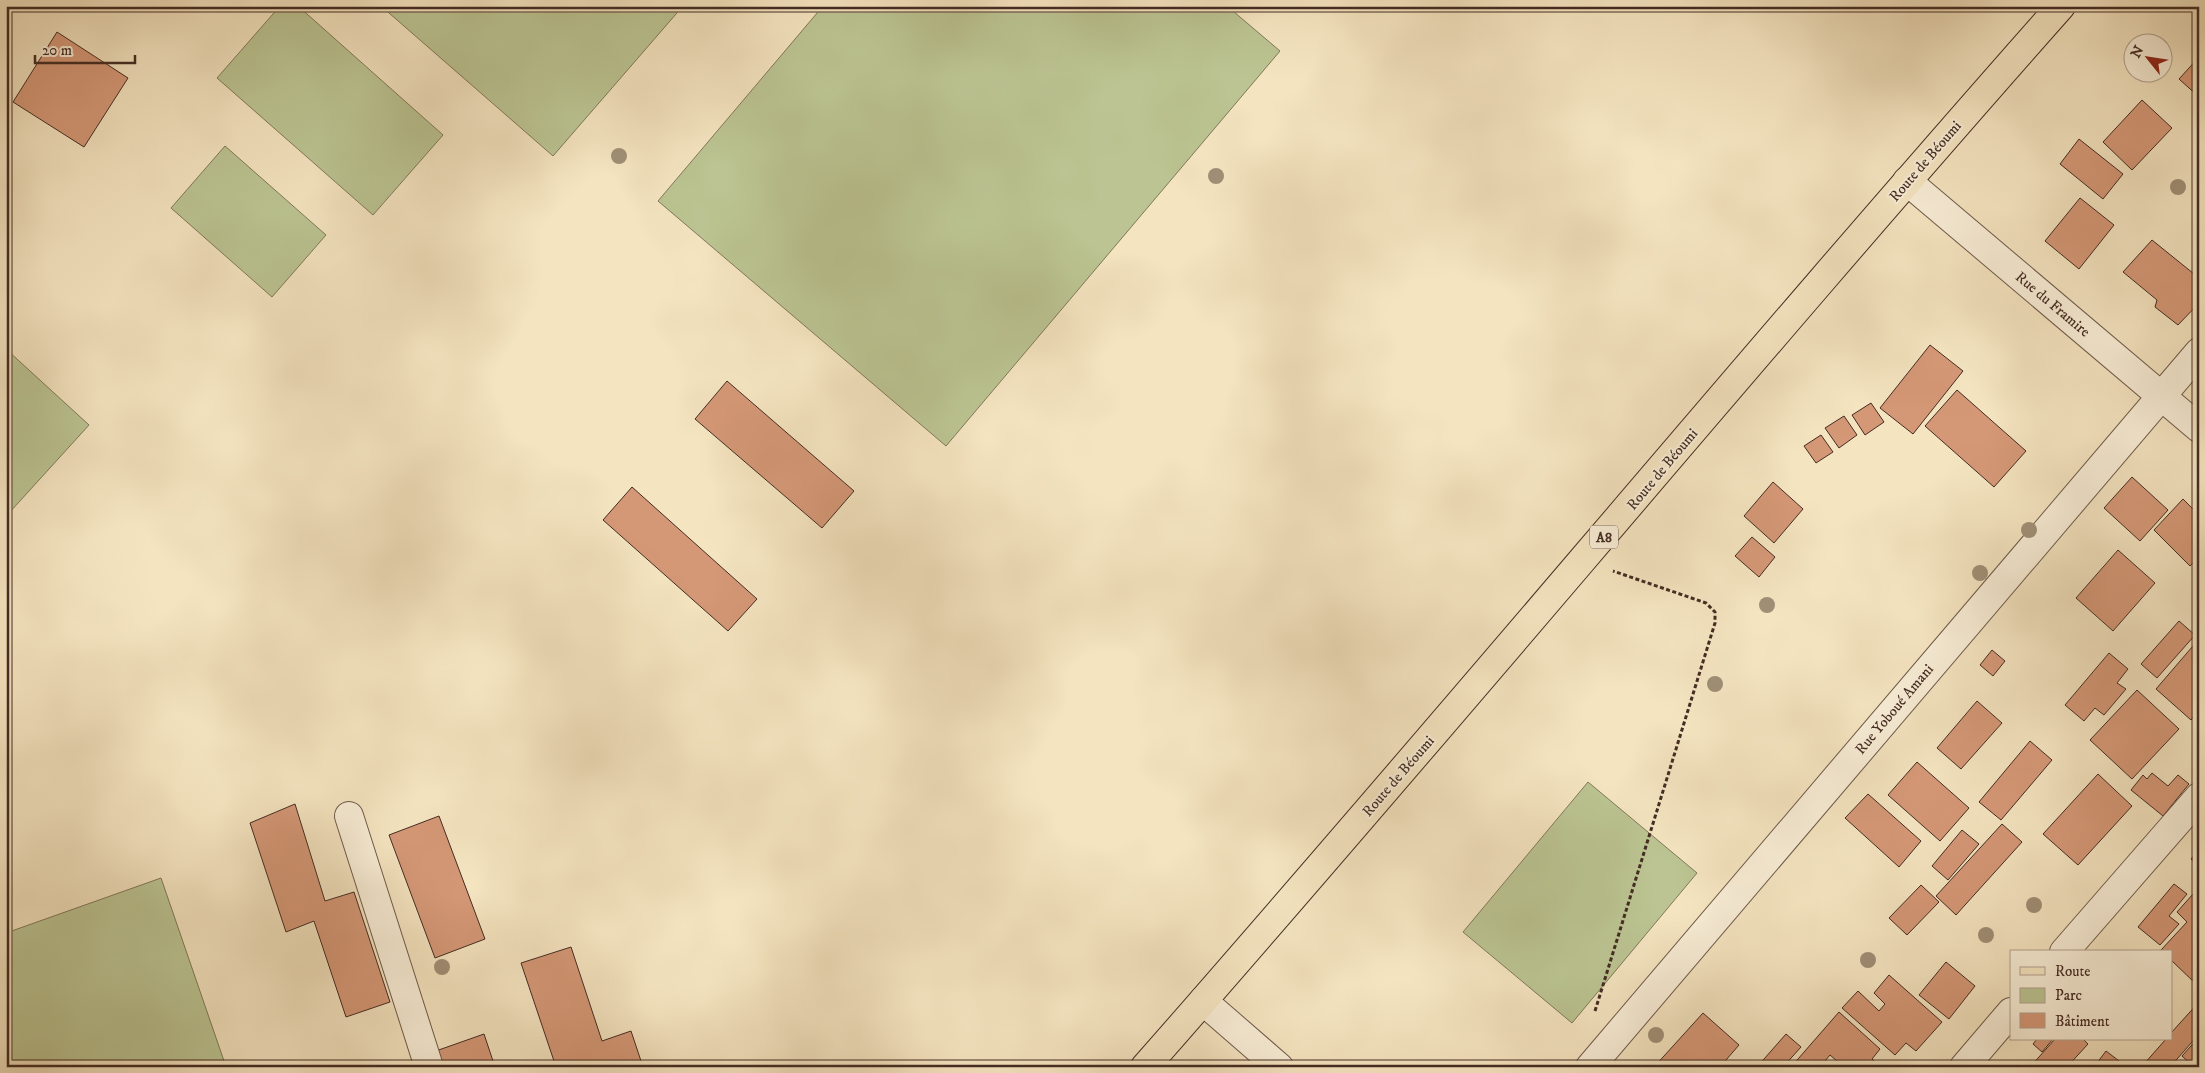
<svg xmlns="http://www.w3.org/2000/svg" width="2205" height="1073" font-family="'IM FELL DW Pica',serif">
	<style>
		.green { fill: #bbc492; stroke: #80785a }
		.building { fill: #d59877; stroke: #442c23 }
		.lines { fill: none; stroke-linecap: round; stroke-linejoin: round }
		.minor-casing { stroke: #705a4a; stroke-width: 30 }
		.major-casing { stroke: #442c23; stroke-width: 30 }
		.path { stroke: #442c23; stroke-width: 3; stroke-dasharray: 4 2.5; stroke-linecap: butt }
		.minor { stroke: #f8edd6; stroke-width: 28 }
		.major { stroke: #f4e4c0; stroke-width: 28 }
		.tree { fill: #a08f76 }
		.labels { text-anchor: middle; stroke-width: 4; stroke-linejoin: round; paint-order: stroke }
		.shield { fill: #f8edd6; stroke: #7a6659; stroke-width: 1 }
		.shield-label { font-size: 14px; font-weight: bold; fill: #442c23 }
		.street-label { font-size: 15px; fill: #442c23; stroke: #f8edd6 }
	</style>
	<rect width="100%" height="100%" fill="#f4e4c0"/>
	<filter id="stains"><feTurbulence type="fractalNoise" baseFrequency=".004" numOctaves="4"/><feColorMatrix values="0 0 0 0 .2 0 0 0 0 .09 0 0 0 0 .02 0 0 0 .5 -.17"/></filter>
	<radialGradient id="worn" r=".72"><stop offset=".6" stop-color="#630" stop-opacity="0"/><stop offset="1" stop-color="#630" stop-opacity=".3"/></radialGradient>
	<!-- green -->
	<g class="green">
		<path d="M280,6h18l145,129 -70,80 -156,-137z"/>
		<path d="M381,6h302l-130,150z"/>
		<path d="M823,6h404l53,45 -334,395 -288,-245z"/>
		<path d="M225,146l101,89 -54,62 -101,-89z"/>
		<path d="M6,349l83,76 -80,88 -3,-2z"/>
		<path d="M1588,782l109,91 -125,150 -109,-91z"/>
		<path d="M161,878l63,183 -16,6h-195l-7,-19v-115z"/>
	</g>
	<!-- building -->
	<g class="building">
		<path d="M57,32l71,46 -44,69 -71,-45z"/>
		<path d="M2199,57v40l-20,-18z"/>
		<path d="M2142,100l30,28 -40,42 -29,-28z"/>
		<path d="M2079,139l44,35 -20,25 -43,-35z"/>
		<path d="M2080,198l34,27 -35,44 -34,-28z"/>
		<path d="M2152,240l47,38v25l-21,22 -23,-18 2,-7 -34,-28z"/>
		<path d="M1930,345l33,26 -50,63 -33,-26z"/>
		<path d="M727,381l127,110 -32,37 -127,-109z"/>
		<path d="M1957,390l69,61 -32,36 -69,-61z"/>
		<path d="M1871,403l13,19 -19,13 -13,-20z"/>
		<path d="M1844,416l13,19 -18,13 -14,-20z"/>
		<path d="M1821,435l12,17 -17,11 -12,-17z"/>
		<path d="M2132,477l36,33 -28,31 -36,-33z"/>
		<path d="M1773,482l30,27 -29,34 -30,-27z"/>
		<path d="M632,487l125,112 -29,32 -125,-111z"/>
		<path d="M2183,499l16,16v42l-9,9 -36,-36z"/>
		<path d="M1752,537l23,20 -16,20 -24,-21z"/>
		<path d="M2118,550l37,33 -42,48 -37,-33z"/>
		<path d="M2179,621l16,14 -38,43 -16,-14z"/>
		<path d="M2199,639v71l-8,10 -35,-31z"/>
		<path d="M1992,650l13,11 -12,15 -13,-11z"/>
		<path d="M2109,653l19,16 -11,14 9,6 -22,26 -9,-7 -11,13 -19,-16z"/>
		<path d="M2137,690l42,39 -47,50 -42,-39z"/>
		<path d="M1977,701l25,22 -41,46 -24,-21z"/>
		<path d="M2030,741l22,19 -51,60 -22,-18z"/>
		<path d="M1917,762l52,46 -29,33 -52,-46z"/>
		<path d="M2152,773l16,13 10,-11 11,9 -26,32 -32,-26 12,-15 4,4z"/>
		<path d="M2098,774l34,32 -54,59 -35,-31z"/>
		<path d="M1868,794l53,47 -22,26 -54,-49z"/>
		<path d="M295,804l30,97 29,-9 36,110 -44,15 -32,-96 -28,11 -36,-109z"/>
		<path d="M439,816l46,123 -50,19 -46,-123z"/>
		<path d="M2002,824l20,18 -66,73 -20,-19z"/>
		<path d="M1962,830l17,14 -31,36 -16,-14z"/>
		<path d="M2199,850v15l-8,-6z"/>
		<path d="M2174,884l13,10 -18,22 10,8 -19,21 -22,-18z"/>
		<path d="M1921,885l18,17 -32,33 -18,-17z"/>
		<path d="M2193,894l6,5v83l-3,2 -25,-24v-8l-10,-2 26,-28 -10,-10z"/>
		<path d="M571,947l31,94 29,-10 12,36h-58l-1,-3 -7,3h-21l-35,-104z"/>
		<path d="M1946,962l29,24 -26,33 -30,-24z"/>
		<path d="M1889,975l53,47 -26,29 -10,-8 -11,12 -53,-47 16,-17 21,20 6,-7 -11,-11z"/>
		<path d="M2199,1002v32l-29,33h-23l-3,-3 22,-25h5v-6z"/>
		<path d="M1839,1012l41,37 -8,10 9,8h-37l-14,-12 -10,12h-29z"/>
		<path d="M1703,1013l36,32 -19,22h-66z"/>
		<path d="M484,1034l11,33h-58l-4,-15z"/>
		<path d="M1786,1034l15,13 -18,20h-26z"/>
		<path d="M2199,1037v30h-5l-12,-11z"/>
		<path d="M2037,1039h16l-11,13 -9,-8z"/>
		<path d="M2055,1039h28l5,5 -21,23h-37z"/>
		<path d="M2106,1051l21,16h-33z"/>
	</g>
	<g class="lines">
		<defs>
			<g id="minor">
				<path d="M1907,181l292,247"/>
				<path d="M349,816l80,251"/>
				<path d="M2064,952l135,-155"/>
				<path d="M1203,1001l76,66"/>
				<path d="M1590,1067l609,-715"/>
				<path d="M1964,1067l47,-55"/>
			</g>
			<path id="major" d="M1145,1067c309,-351 606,-711 916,-1061"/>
		</defs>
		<!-- minor casing -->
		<use href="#minor" class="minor-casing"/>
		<!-- major casing -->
		<use href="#major" class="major-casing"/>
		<!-- path -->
		<path class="path" d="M1595,1011l120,-388v-11l-9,-9 -93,-32"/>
		<!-- minor -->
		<use href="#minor" class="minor"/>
		<!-- major -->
		<use href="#major" class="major"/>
	</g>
	<!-- trees -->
	<g class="tree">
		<circle cx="619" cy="156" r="8"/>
		<circle cx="1216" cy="176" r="8"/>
		<circle cx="2178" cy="187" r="8"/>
		<circle cx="2029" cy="530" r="8"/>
		<circle cx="1980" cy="573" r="8"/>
		<circle cx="1767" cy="605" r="8"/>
		<circle cx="1715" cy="684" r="8"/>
		<circle cx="2034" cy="905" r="8"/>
		<circle cx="1986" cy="935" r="8"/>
		<circle cx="1868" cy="960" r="8"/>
		<circle cx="442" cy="967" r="8"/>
		<circle cx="1656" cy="1035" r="8"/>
	</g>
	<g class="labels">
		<!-- shield labels -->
		<rect class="shield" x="1590" y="525.5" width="28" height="23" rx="4"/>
		<g class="shield-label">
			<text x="1604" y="542">A8</text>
		</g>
		<!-- street labels -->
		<g class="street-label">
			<text transform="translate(1925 161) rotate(-49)" y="5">Route de Béoumi</text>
			<text transform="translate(2053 304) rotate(40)" y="5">Rue du Framire</text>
			<text transform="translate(1662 469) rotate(-50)" y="5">Route de Béoumi</text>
			<text transform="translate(1894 709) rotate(-50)" y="5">Rue Yoboué Amani</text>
			<text transform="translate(1398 776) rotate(-49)" y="5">Route de Béoumi</text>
		</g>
	</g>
	<!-- margin -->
	<rect width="2205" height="1073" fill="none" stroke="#f4e4c0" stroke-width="25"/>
	<rect x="8" y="8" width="2190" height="1058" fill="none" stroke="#442c23" stroke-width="2.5"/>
	<rect x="12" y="12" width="2180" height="1048" fill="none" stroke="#442c23"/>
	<!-- legend -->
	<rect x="2010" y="950" width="162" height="90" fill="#f8edd6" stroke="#b0a08e"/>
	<rect x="2020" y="967" width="25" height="8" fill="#f4e4c0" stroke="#b0a08e"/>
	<text x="2055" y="976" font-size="15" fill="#442c23">Route</text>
	<rect x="2020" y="988" width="25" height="15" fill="#bbc492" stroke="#b0a08e"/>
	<text x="2055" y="1000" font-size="15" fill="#442c23">Parc</text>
	<rect x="2020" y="1013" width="25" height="15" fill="#d59877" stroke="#b0a08e"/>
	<text x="2055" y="1026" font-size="15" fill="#442c23">Bâtiment</text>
	<!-- north arrow -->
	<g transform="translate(2148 58) rotate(300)"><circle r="24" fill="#f8edd6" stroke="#b0a08e"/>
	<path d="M0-4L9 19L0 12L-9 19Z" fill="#8f2418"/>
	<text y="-8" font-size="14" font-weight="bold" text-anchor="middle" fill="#442c23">N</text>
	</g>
	<!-- scale -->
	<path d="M35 55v8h100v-8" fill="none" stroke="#442c23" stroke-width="2.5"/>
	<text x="42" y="55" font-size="15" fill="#442c23" stroke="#f8edd6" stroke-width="4" paint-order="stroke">20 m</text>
	<rect width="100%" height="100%" filter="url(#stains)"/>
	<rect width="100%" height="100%" fill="url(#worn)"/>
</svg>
